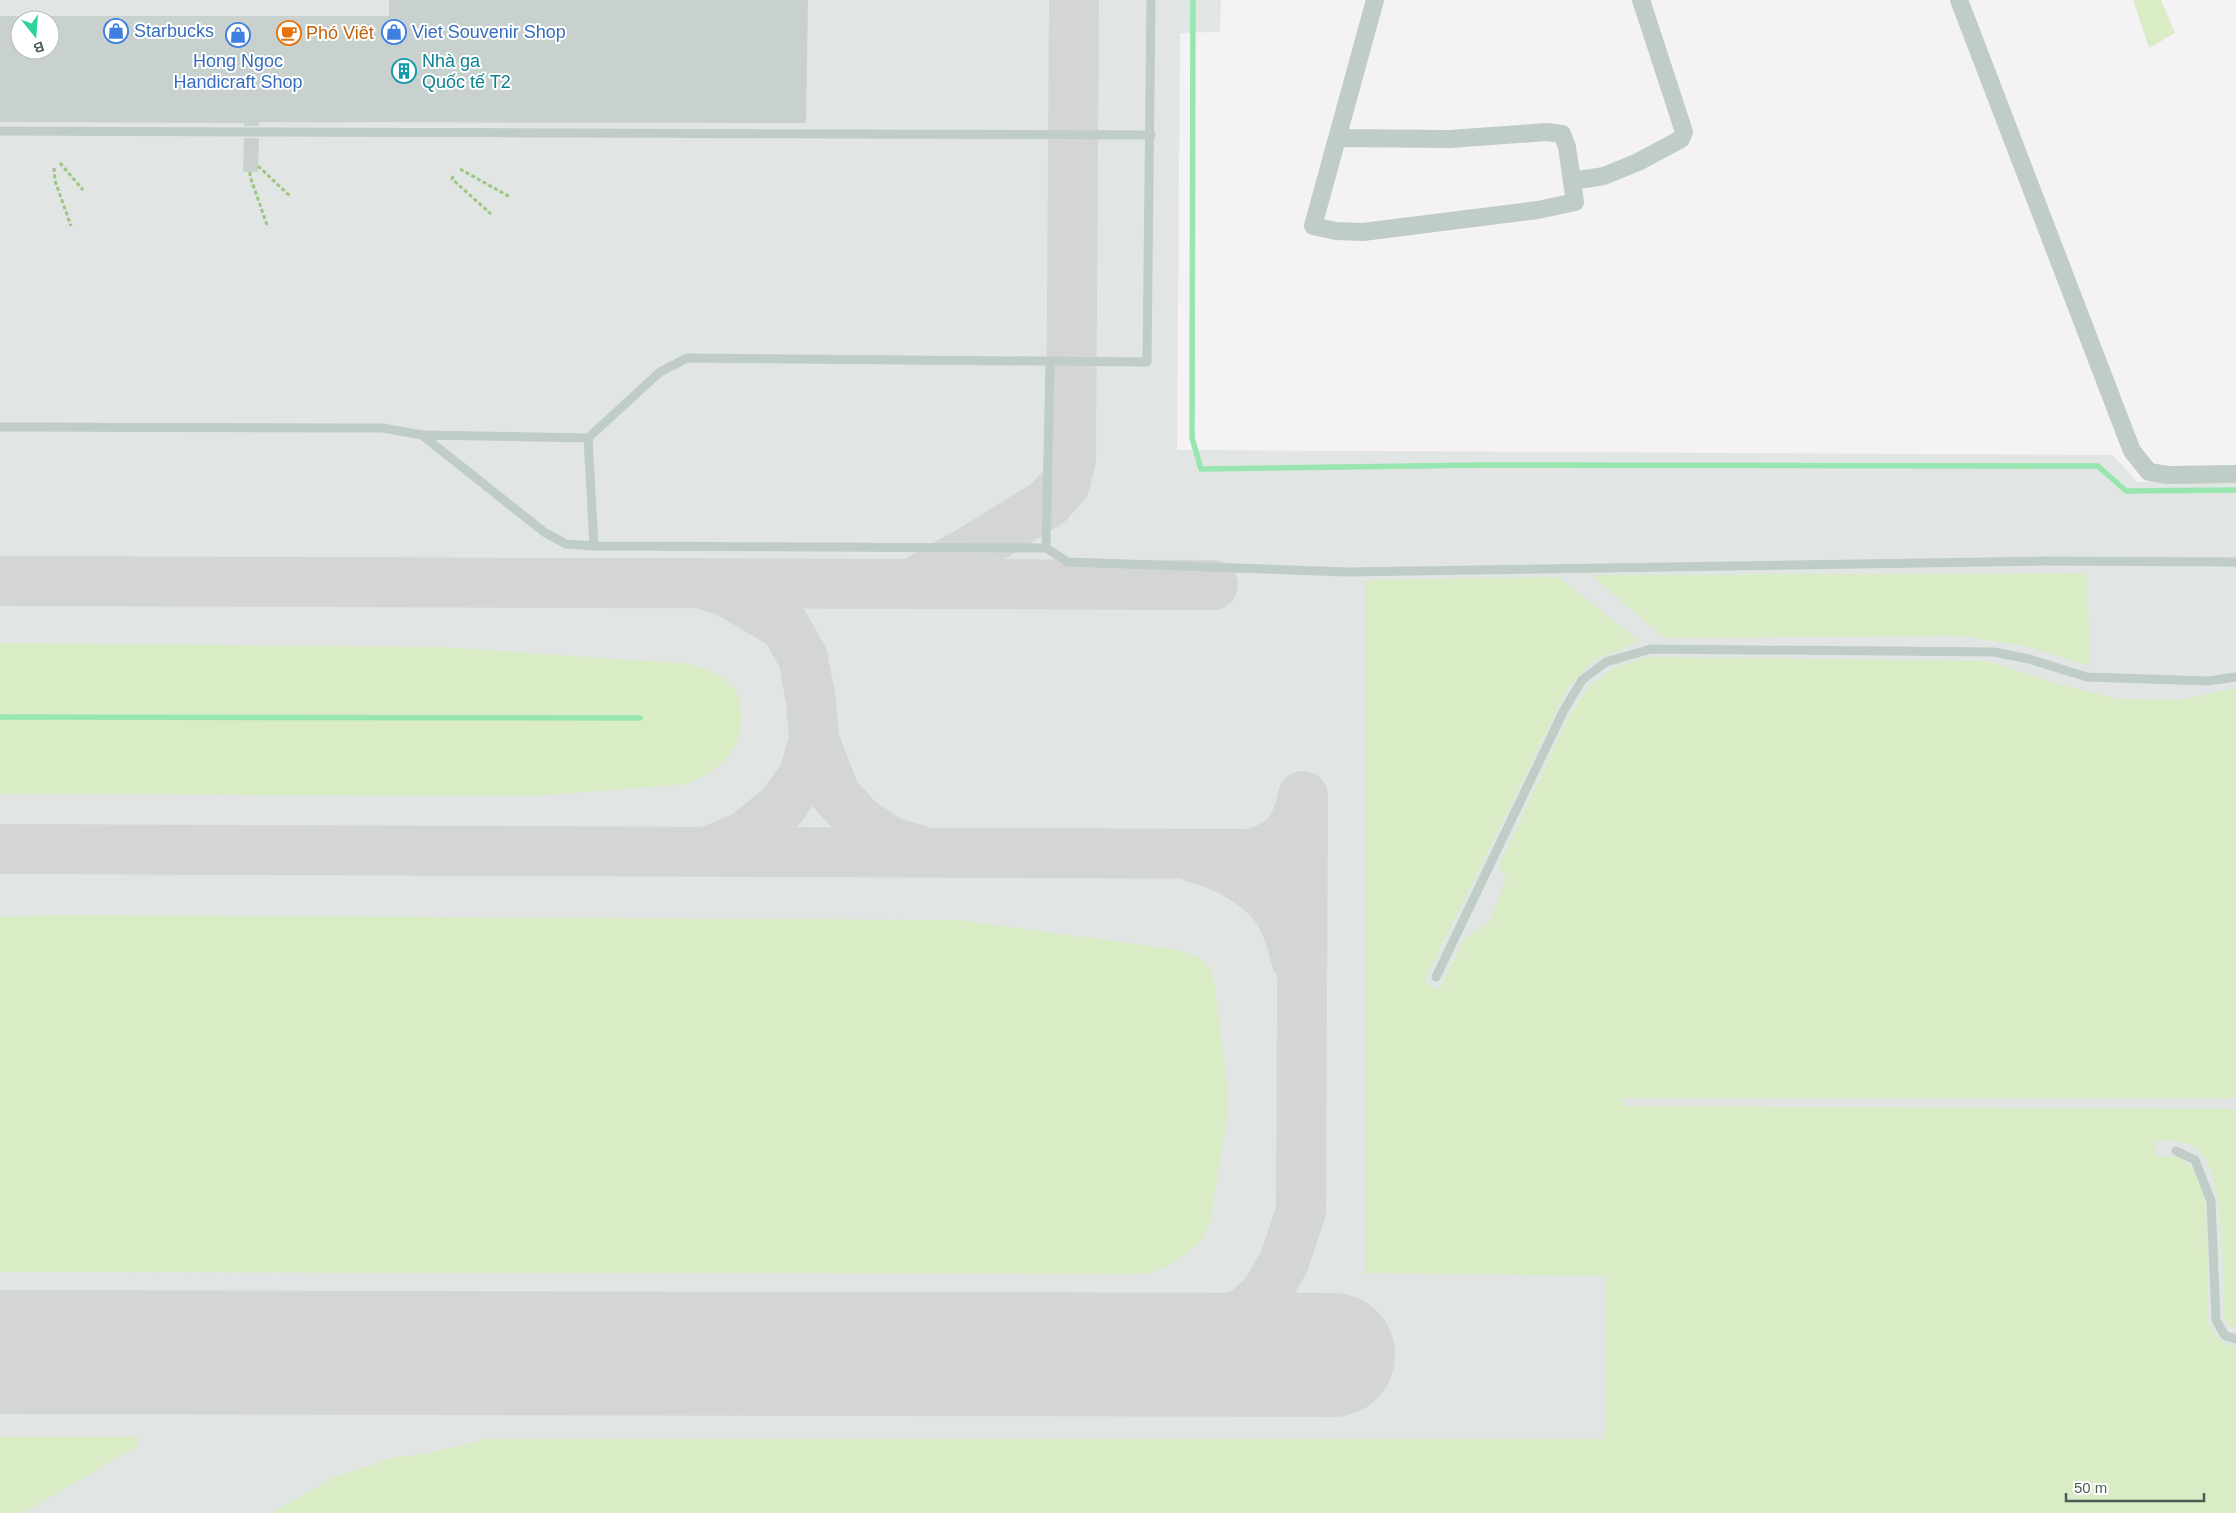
<svg xmlns="http://www.w3.org/2000/svg" width="2236" height="1513" font-family="Helvetica,sans-serif">
	<style>
		.airport { fill: #e1e6e4; fill-rule: evenodd }
		.green { fill: #daecc6 }
		.lines { fill: none; stroke-linecap: round; stroke-linejoin: round }
		.stream { stroke: #97e5af; stroke-width: 5.5 }
		.taxiway { stroke: #d4d6d6; stroke-width: 50 }
		.runway { stroke: #d4d6d6; stroke-width: 124 }
		.building { fill: #c9d1cf }
		.path { stroke: #9dc781; stroke-width: 3; stroke-dasharray: 4 2.5; stroke-linecap: butt }
		.lane { stroke: #bfcdc6; stroke-width: 9 }
		.street { stroke: #bfcdc6; stroke-width: 18 }
		.labels { text-anchor: middle; stroke-width: 4; stroke-linejoin: round; paint-order: stroke }
		.shop-label { font-size: 18px; fill: #366cbe; stroke: #fff; text-anchor: start }
		.food-label { font-size: 18px; fill: #c56008; stroke: #fff; text-anchor: start }
		.culture-label { font-size: 18px; fill: #0d838f; stroke: #fff; text-anchor: start }
	</style>
	<rect width="100%" height="100%" fill="#f4f2f4"/>
	<!-- airport -->
	<path class="airport" d="M0,0h1221l-1,32 -40,1 -3,417 936,5 24,27 99,-2v1033h-2236zM20,20h30v30h-30z"/>
	<!-- green -->
	<g class="green">
		<path d="M2133,0h28l14,33 -26,15z"/>
		<path d="M2087,573l3,93 -70,-21 -59,-9 -296,2 -74,-63z"/>
		<path d="M1559,577l80,64 -46,20 -25,26 -144,295 15,8 26,-52 24,-15 17,-44 -7,-13 71,-152 20,-28 25,-19 33,-10 340,4 70,23 60,15 62,1 56,-12v410h-614l1,8 613,3v219l-8,-3 -4,-7c-2,-41 3,-138 -25,-167 -11,-11 -29,-11 -43,-10v16h21l14,9 11,19 4,19 2,118c7,13 12,23 28,24v167h-1965l62,-35 59,-20 38,-5 57,-14h1119v-163l-241,-3v-693z"/>
		<path d="M0,643l443,4 248,17c15,6 35,12 45,27 5,8 5,19 5,27 2,35 -25,53 -54,66l-150,12 -537,-2z"/>
		<path d="M55,915l904,5 220,30 21,8 10,11 5,18 13,103v23l-18,109 -9,19 -16,14 -21,13 -19,6 -1145,-2v-355z"/>
		<path d="M0,1437h138l-1,9 -114,67h-23z"/>
	</g>
	<g class="lines">
		<!-- stream -->
		<g class="stream">
			<path d="M1193,0l-1,438 9,31 283,-4 614,1 28,25 110,-1"/>
			<path d="M0,717l640,1"/>
		</g>
		<!-- taxiway -->
		<g class="taxiway">
			<path d="M923,577l52,-29 73,-45 17,-19 6,-24 3,-460"/>
			<path d="M0,581l1213,4"/>
			<path d="M711,587l13,3 61,36 18,32 8,43 3,38 21,55 23,26 33,22 25,7"/>
			<path d="M0,849l1252,5c35,-12 43,-23 51,-58"/>
			<path d="M709,851l36,-15 37,-30 22,-31 10,-36"/>
			<path d="M1195,858c29,7 60,24 79,47 12,15 18,37 22,54"/>
			<path d="M1157,1355l43,-13 31,-18 33,-28 20,-34 17,-51 2,-413"/>
		</g>
		<!-- runway -->
		<path class="runway" d="M0,1352l1333,3"/>
	</g>
	<!-- building -->
	<g class="building">
		<path d="M389,0h419l-2,123 -547,-1v4h-15v-3l-244,-1v-106h20v34h30v-34h339z"/>
		<path d="M244,138h15l-1,34h-15z"/>
	</g>
	<g class="lines">
		<!-- path -->
		<g class="path">
			<path d="M60,163l23,27"/>
			<path d="M258,166l33,31"/>
			<path d="M54,168l1,13 16,45"/>
			<path d="M460,169l50,28"/>
			<path d="M250,172v4l17,49"/>
			<path d="M453,176l-1,3 39,35"/>
		</g>
		<!-- lane -->
		<g class="lane">
			<path d="M0,131l1151,4"/>
			<path d="M0,427l383,1 39,7 166,3 72,-66 27,-14 460,4 4,-362"/>
			<path d="M422,435l122,97 22,12 28,2"/>
			<path d="M588,438l6,108 452,2 22,14 279,10 696,-11 193,1"/>
			<path d="M1046,548l4,-186"/>
			<path d="M1436,977l128,-267 18,-30 24,-18 45,-13 343,3 35,7 58,18 121,4 28,-4"/>
			<path d="M2176,1151l19,9 16,41 5,119 9,16 11,3"/>
		</g>
		<!-- street -->
		<g class="street">
			<path d="M1959,0l173,451 17,21 19,3 68,-1"/>
			<path d="M1337,138l113,1 97,-7 15,2 5,13 8,55 -37,8 -175,22 -27,-1 -23,-5 62,-226"/>
			<path d="M1572,181l32,-5 34,-14 43,-23 3,-7 -43,-132"/>
		</g>
	</g>
	<!-- icons -->
	<defs>
		<symbol id="shop-ring" viewBox="-11 -11 22 22"><circle r="9.5" fill="#fff" stroke="#3f7fe0" stroke-width="1.5"/><path d="M-5-2.5h2.3a2.7 3.5 0 0 1 5.4 0H5L5.5 6h-11ZM-1.5-2.5h3a1.5 2.3 0 0 0-3 0Z" fill="#3f7fe0"/></symbol>
		<symbol id="cafe-ring" viewBox="-11 -11 22 22"><circle r="9.5" fill="#fff" stroke="#e8710a" stroke-width="1.5"/><path d="M-5.5-4.5H6V0H3Q3 3.5 0 3.5H-2.5Q-5.5 3.5-5.5 0ZM3-3.2v2h1.7v-2ZM-6 4.5H4V6H-6Z" fill="#e8710a"/></symbol>
		<symbol id="building-ring" viewBox="-11 -11 22 22"><circle r="9.5" fill="#fff" stroke="#0f9aa8" stroke-width="1.5"/><path d="M-4-6H4V6H1V3H-1V6H-4ZM-2.5-4.3h1.7v1.8h-1.7ZM.8-4.3h1.7v1.8H.8ZM-2.5-1h1.7V.8h-1.7ZM.8-1h1.7V.8H.8Z" fill="#0f9aa8"/></symbol>
	</defs>
	<g fill-rule="evenodd">
		<use href="#shop-ring" x="102" y="17" width="28" height="28"/>
		<use href="#shop-ring" x="380" y="18" width="28" height="28"/>
		<use href="#cafe-ring" x="275" y="19" width="28" height="28"/>
		<use href="#shop-ring" x="224" y="21" width="28" height="28"/>
		<use href="#building-ring" x="390" y="57" width="28" height="28"/>
	</g>
	<g class="labels">
		<!-- shop labels -->
		<g class="shop-label">
			<text x="134" y="37">Starbucks</text>
			<text x="412" y="38">Viet Souvenir Shop</text>
			<text x="238" y="67" text-anchor="middle">Hong Ngoc<tspan x="238" dy="21">Handicraft Shop</tspan></text>
		</g>
		<!-- food labels -->
		<g class="food-label">
			<text x="306" y="39">Phó Viêt</text>
		</g>
		<!-- culture labels -->
		<g class="culture-label">
			<text x="422" y="67">Nhà ga<tspan x="422" dy="21">Quốc tế T2</tspan></text>
		</g>
	</g>
	<!-- north arrow -->
	<g transform="translate(35 35) rotate(163)"><circle r="24" fill="#ffffff" stroke="#b7bfbb"/>
	<path d="M0-4L9 19L0 12L-9 19Z" fill="#2cd49a"/>
	<text y="-8" font-size="14" font-weight="bold" text-anchor="middle" fill="#4b5e56">B</text>
	</g>
	<!-- scale -->
	<path d="M2066 1493v8h138v-8" fill="none" stroke="#4b5e56" stroke-width="2.5"/>
	<text x="2074" y="1493" font-size="15" fill="#4b5e56" stroke="#ffffff" stroke-width="4" paint-order="stroke">50 m</text>
</svg>
